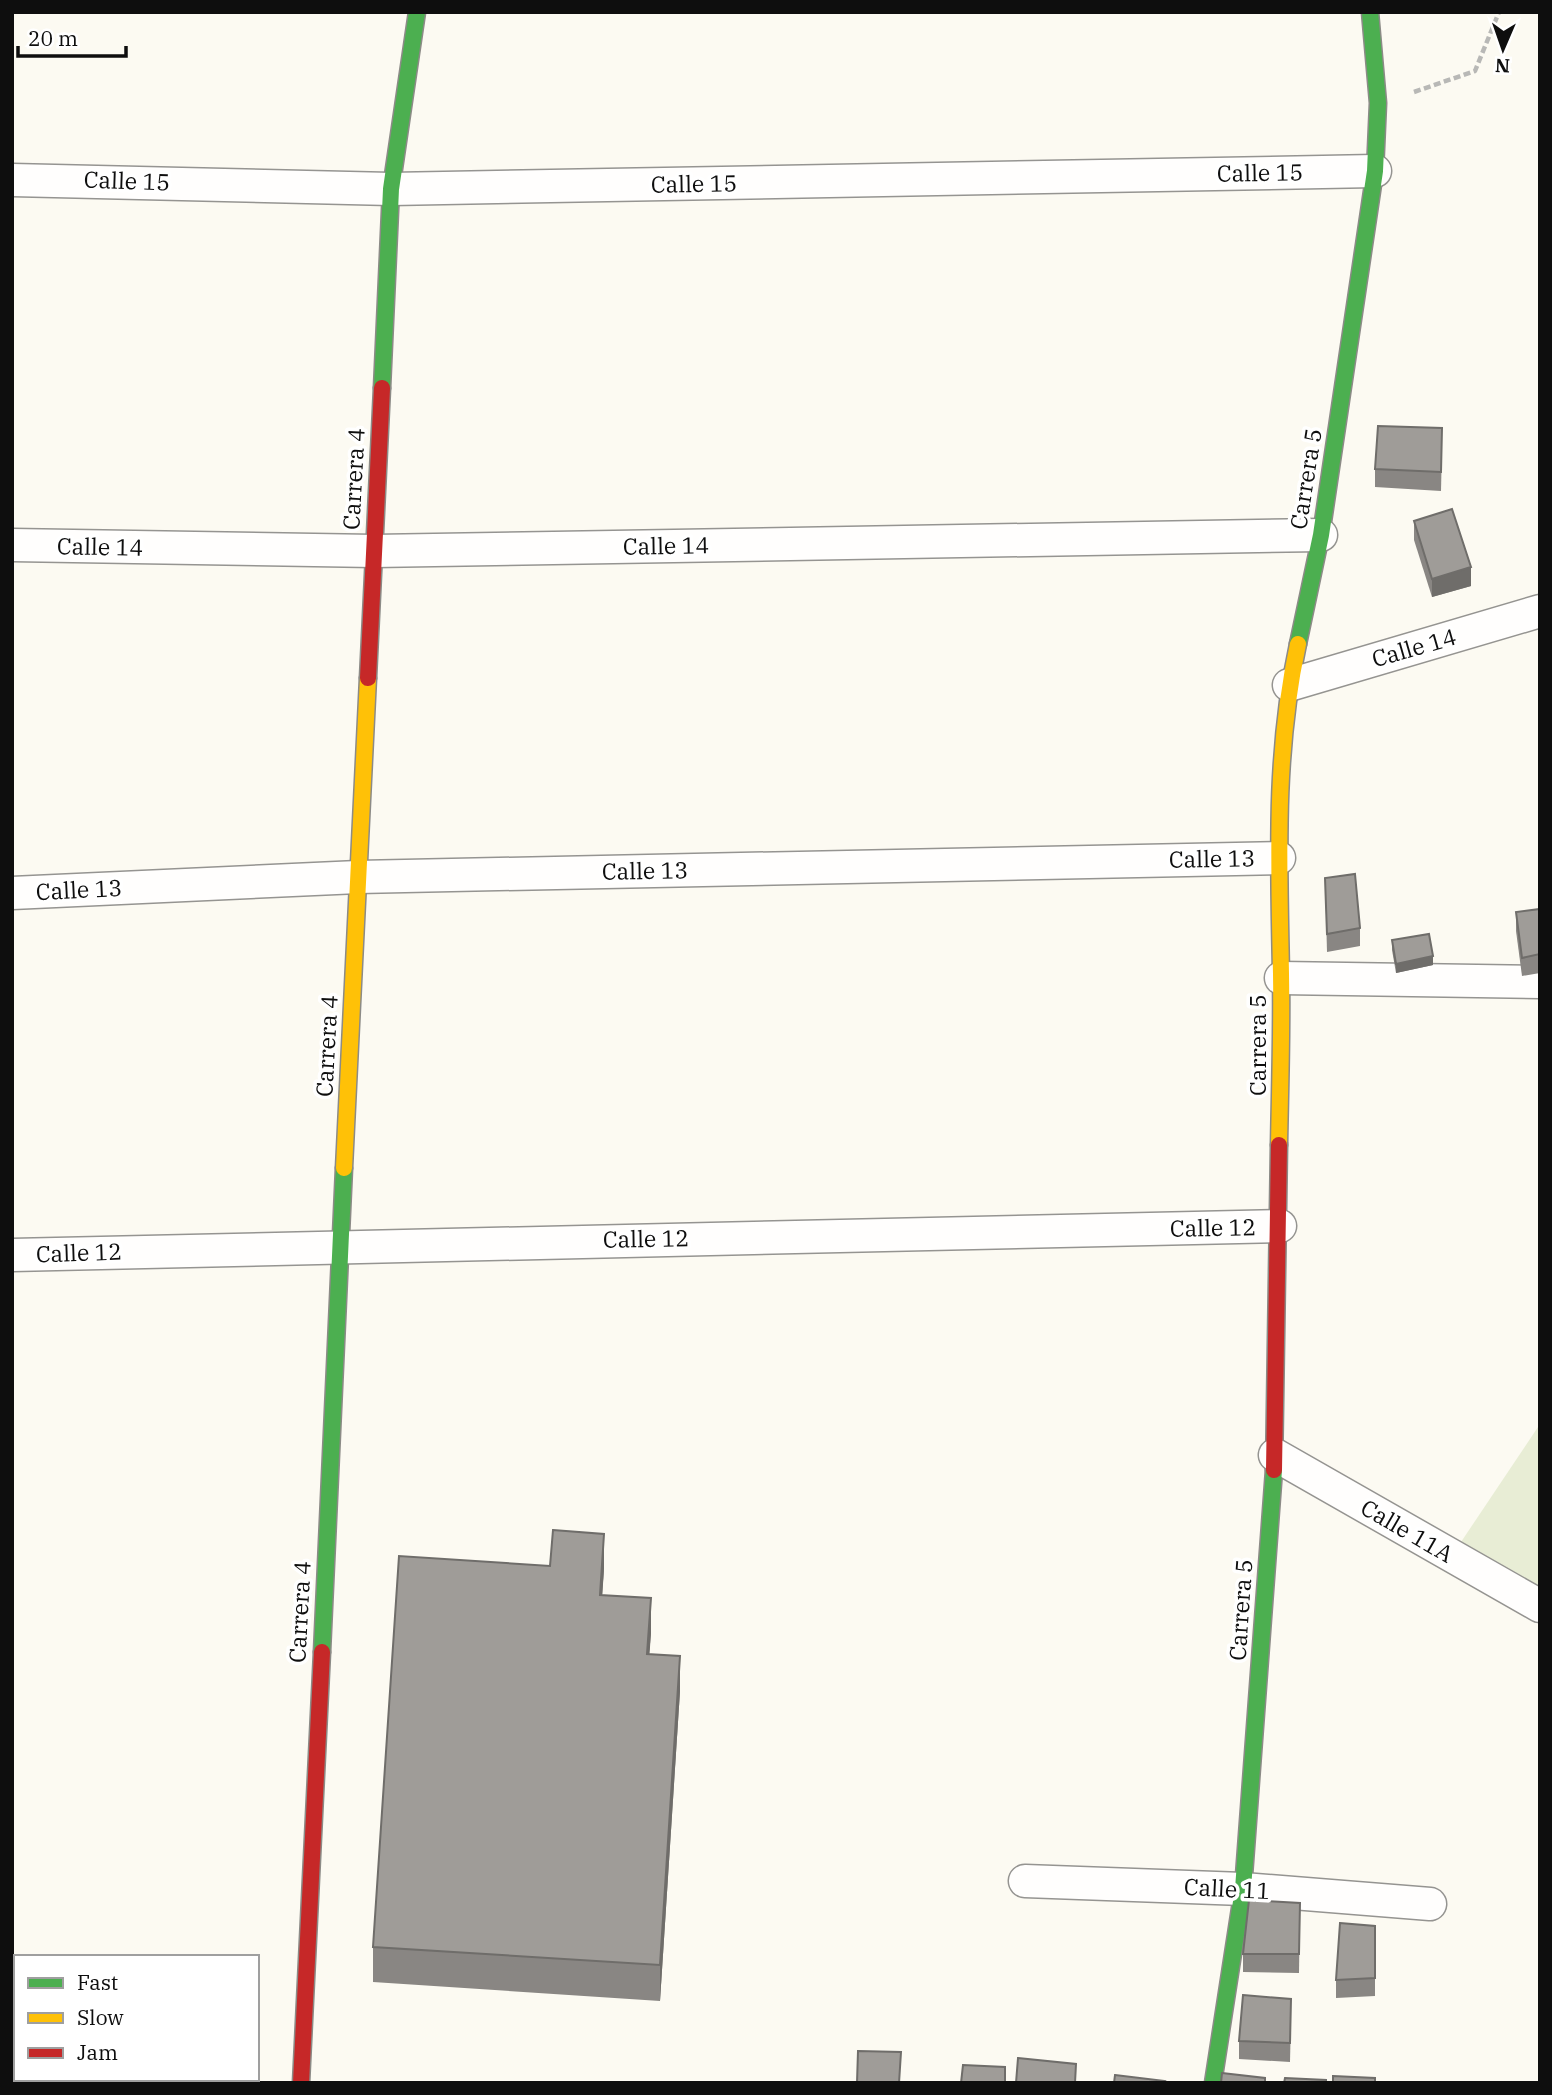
<svg xmlns="http://www.w3.org/2000/svg" width="1552" height="2095" font-family="'IBM Plex Serif',serif">
	<style>
		.cemetery { fill: #e8edd5 }
		.lines { fill: none; stroke-linecap: round; stroke-linejoin: round }
		.street-casing { stroke: #959491; stroke-width: 35 }
		.fast-casing { stroke: #8c8b87; stroke-width: 19 }
		.slow-casing { stroke: #8c8b87; stroke-width: 19 }
		.jam-casing { stroke: #8c8b87; stroke-width: 19 }
		.path { stroke: #b8b8b6; stroke-width: 4.5; stroke-dasharray: 7 3.5; stroke-linecap: butt }
		.street { stroke: #fffefd; stroke-width: 32 }
		.fast { stroke: #4caf50; stroke-width: 16 }
		.slow { stroke: #ffc107; stroke-width: 16 }
		.jam { stroke: #c62828; stroke-width: 16 }
		.wall { fill: #898683 }
		.shaded-wall { fill: #6f6d6a }
		.building { fill: #9f9c98; stroke: #6f6d6a; stroke-width: 2 }
		.labels { text-anchor: middle; stroke-width: 7; stroke-linejoin: round; paint-order: stroke }
		.street-label { font-size: 23px; fill: #0e0e0e; stroke: #fff }
	</style>
	<rect width="100%" height="100%" fill="#fcfaf2"/>
	<!-- cemetery -->
	<path class="cemetery" d="M1540,1424v172l-81,-51z"/>
	<g class="lines">
		<defs>
			<g id="street">
				<path d="M12,180l379,9 984,-18"/>
				<path d="M12,545l362,6 947,-16"/>
				<path d="M1289,685l251,-74"/>
				<path d="M12,893l346,-16 921,-19"/>
				<path d="M1281,978l259,4"/>
				<path d="M12,1255l1268,-29"/>
				<path d="M1275,1455l265,151"/>
				<path d="M1025,1881l218,8 187,15"/>
				<path d="M12,2070l4,1"/>
				<path d="M93,2079l31,4"/>
			</g>
			<g id="fast">
				<path d="M382,388l9,-199 26,-177"/>
				<path d="M1298,644l23,-109 54,-364 3,-68 -8,-91"/>
				<path d="M322,1652l22,-484"/>
				<path d="M1213,2083l30,-194 31,-419"/>
			</g>
			<g id="slow">
				<path d="M1279,1145c1,-57 3,-115 2,-171 -2,-113 -7,-219 17,-330"/>
				<path d="M344,1168l24,-490"/>
			</g>
			<g id="jam">
				<path d="M368,678l14,-290"/>
				<path d="M1274,1470l5,-325"/>
				<path d="M301,2083l21,-431"/>
			</g>
		</defs>
		<!-- street casing -->
		<use href="#street" class="street-casing"/>
		<!-- fast casing -->
		<use href="#fast" class="fast-casing"/>
		<!-- slow casing -->
		<use href="#slow" class="slow-casing"/>
		<!-- jam casing -->
		<use href="#jam" class="jam-casing"/>
		<!-- path -->
		<path class="path" d="M1414,92l61,-21 24,-59"/>
		<!-- street -->
		<use href="#street" class="street"/>
		<!-- fast -->
		<use href="#fast" class="fast"/>
		<!-- slow -->
		<use href="#slow" class="slow"/>
		<!-- jam -->
		<use href="#jam" class="jam"/>
	</g>
	<!-- wall -->
	<g class="wall">
		<path d="M1442,447l-1,44 -66,-4v-18z"/>
		<path d="M1414,521l57,65 -39,11 -18,-57z"/>
		<path d="M1325,878l35,50v18l-33,6z"/>
		<path d="M1540,909v64l-18,3 -6,-45v-19z"/>
		<path d="M1392,940l41,25 -37,8 -4,-23z"/>
		<path d="M604,1569l-2,26 49,38 -2,21 31,37 -20,310 -287,-19v-35z"/>
		<path d="M1300,1903l-1,70 -56,-1v-18z"/>
		<path d="M1375,1926v70l-39,2v-18z"/>
		<path d="M1291,2018l-1,44 -51,-3v-18z"/>
	</g>
	<!-- shaded-wall -->
	<g class="shaded-wall">
		<path d="M1471,567v19l-39,11v-18z"/>
		<path d="M1433,956v9l-37,8v-9z"/>
		<path d="M604,1534v35l-4,61v-35z"/>
		<path d="M651,1598v35l-4,56v-35z"/>
		<path d="M680,1656v35l-20,310v-36z"/>
	</g>
	<!-- building -->
	<g class="building">
		<path d="M1378,426l64,2 -1,44 -66,-3z"/>
		<path d="M1452,509l19,58 -39,12 -18,-58z"/>
		<path d="M1355,874l5,54 -33,6 -2,-56z"/>
		<path d="M1540,909v45l-18,4 -6,-46z"/>
		<path d="M1429,934l4,22 -37,8 -4,-24z"/>
		<path d="M553,1530l51,4 -4,61 51,3 -4,56 33,2 -20,309 -287,-18 26,-391 151,10z"/>
		<path d="M1249,1900l51,3 -1,51h-56z"/>
		<path d="M1340,1923l35,3v52l-39,2z"/>
		<path d="M1243,1995l48,4 -1,44 -51,-2z"/>
		<path d="M858,2051l43,1 -2,31h-42z"/>
		<path d="M1018,2058l58,6 -1,19h-59z"/>
		<path d="M963,2065l42,2v16h-44z"/>
		<path d="M1222,2073l43,5v5h-44z"/>
		<path d="M1115,2075l50,6 -1,2h-50z"/>
		<path d="M1333,2076l42,2v5h-42z"/>
		<path d="M1285,2078l41,2v3h-42z"/>
	</g>
	<g class="labels">
		<!-- street labels -->
		<g class="street-label">
			<text transform="translate(1260 173) rotate(-1)" y="8">Calle 15</text>
			<text transform="translate(127 181) rotate(2)" y="8">Calle 15</text>
			<text transform="translate(694 184) rotate(-1)" y="8">Calle 15</text>
			<text transform="translate(354 479) rotate(-87)" y="8">Carrera 4</text>
			<text transform="translate(1306 479) rotate(-81)" y="8">Carrera 5</text>
			<text transform="translate(666 546) rotate(-1)" y="8">Calle 14</text>
			<text transform="translate(100 547) rotate(1)" y="8">Calle 14</text>
			<text transform="translate(1414 648) rotate(-16)" y="8">Calle 14</text>
			<text transform="translate(1212 859) rotate(-1)" y="8">Calle 13</text>
			<text transform="translate(645 871) rotate(-1)" y="8">Calle 13</text>
			<text transform="translate(79 890) rotate(-3)" y="8">Calle 13</text>
			<text transform="translate(1258 1045) rotate(-90)" y="8">Carrera 5</text>
			<text transform="translate(327 1046) rotate(-87)" y="8">Carrera 4</text>
			<text transform="translate(1213 1228) rotate(-1)" y="8">Calle 12</text>
			<text transform="translate(646 1239) rotate(-1)" y="8">Calle 12</text>
			<text transform="translate(79 1253) rotate(-2)" y="8">Calle 12</text>
			<text transform="translate(1407 1531) rotate(30)" y="8">Calle 11A</text>
			<text transform="translate(1241 1610) rotate(-86)" y="8">Carrera 5</text>
			<text transform="translate(300 1612) rotate(-87)" y="8">Carrera 4</text>
			<text transform="translate(1227 1889) rotate(3)" y="8">Calle 11</text>
		</g>
	</g>
	<!-- border -->
	<rect width="1552" height="2095" fill="none" stroke="#0e0e0e" stroke-width="28"/>
	<!-- legend -->
	<rect x="14" y="1955" width="245" height="126" fill="#ffffff" stroke="#9f9f9f" stroke-width="2"/>
	<rect x="28" y="1978" width="35" height="10" fill="#4caf50" stroke="#9f9f9f" stroke-width="2"/>
	<text x="77" y="1990" font-size="21" fill="#0e0e0e">Fast</text>
	<rect x="28" y="2013" width="35" height="10" fill="#ffc107" stroke="#9f9f9f" stroke-width="2"/>
	<text x="77" y="2025" font-size="21" fill="#0e0e0e">Slow</text>
	<rect x="28" y="2048" width="35" height="10" fill="#c62828" stroke="#9f9f9f" stroke-width="2"/>
	<text x="77" y="2060" font-size="21" fill="#0e0e0e">Jam</text>
	<!-- north arrow -->
	<g transform="translate(1503 49) rotate(182)" stroke="#ffffff" stroke-width="5" paint-order="stroke">
	<path d="M0-5L12 26L0 18L-12 26Z" fill="#0e0e0e"/>
	<text y="-10" font-size="19" font-weight="bold" text-anchor="middle" fill="#0e0e0e">N</text>
	</g>
	<!-- scale -->
	<path d="M18 46v10h108v-10" fill="none" stroke="#0e0e0e" stroke-width="3.5"/>
	<text x="28" y="46" font-size="21" fill="#0e0e0e" stroke="#ffffff" stroke-width="5" paint-order="stroke">20 m</text>
</svg>
